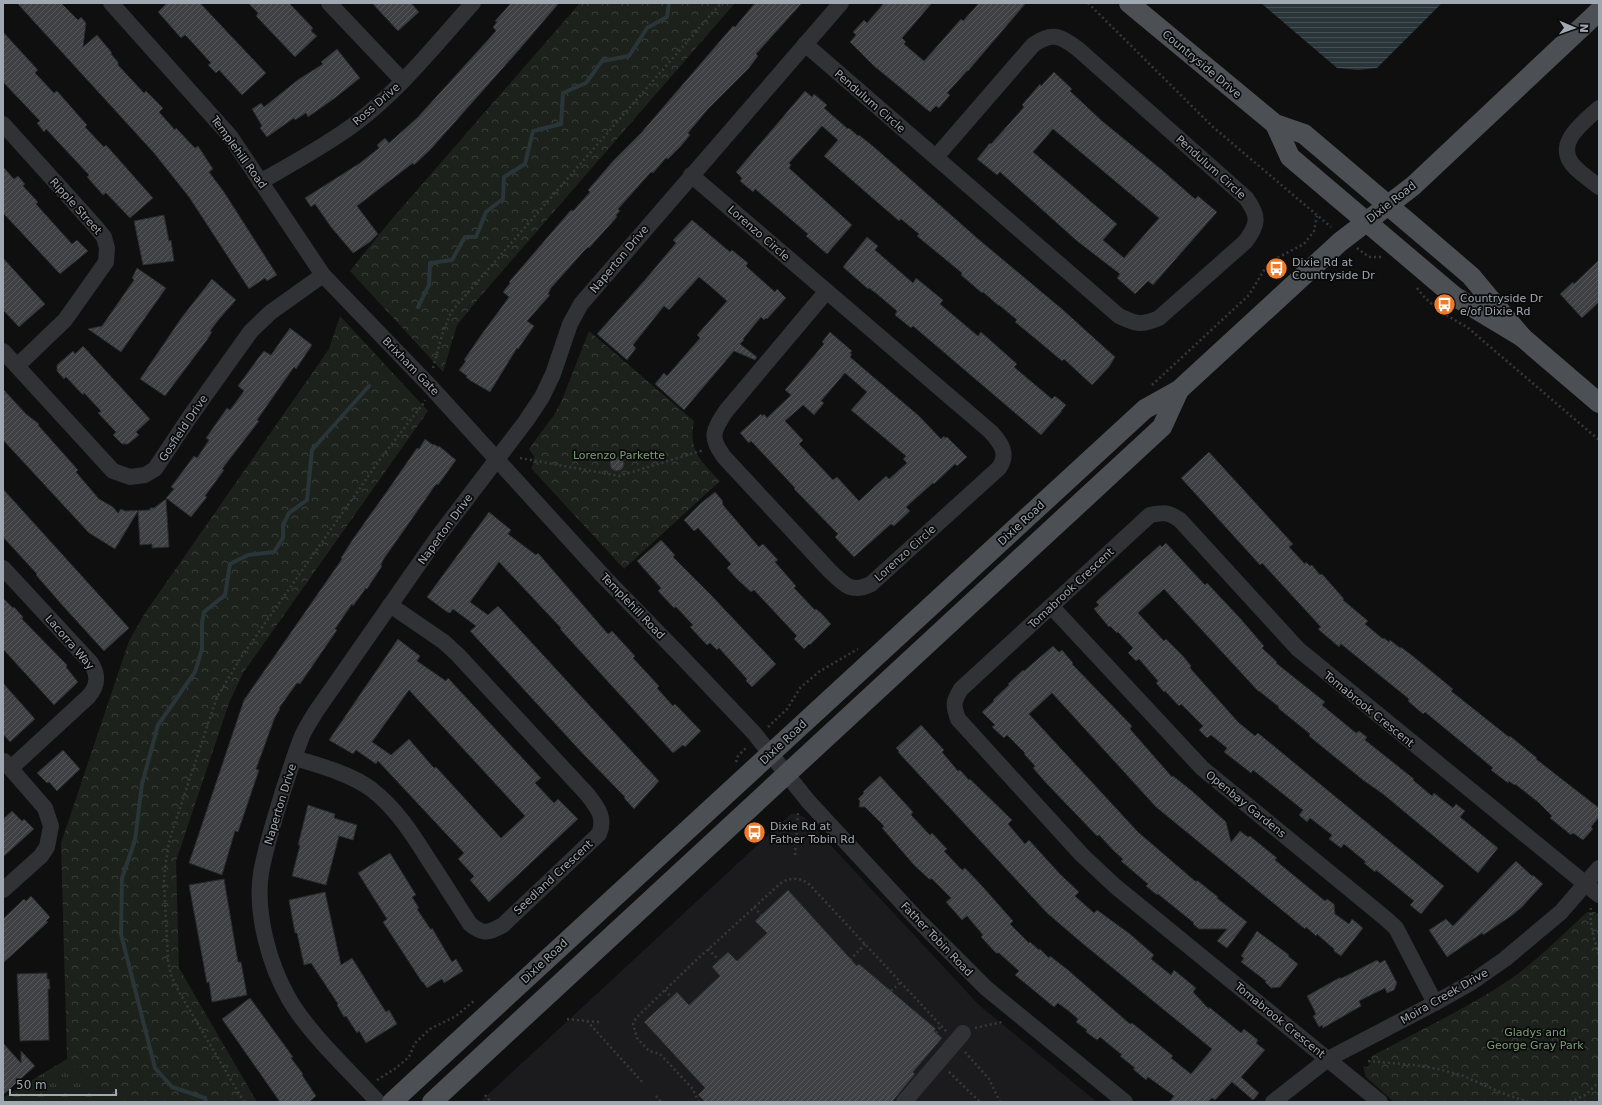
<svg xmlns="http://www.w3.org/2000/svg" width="1602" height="1105" font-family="'DejaVu Sans',sans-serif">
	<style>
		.built { fill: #1b1b1d }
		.grass { fill: url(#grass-tufts) }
		.forest { fill: url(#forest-crowns) }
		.water { fill: url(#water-rules) }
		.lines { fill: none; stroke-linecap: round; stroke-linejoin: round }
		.stream { stroke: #293538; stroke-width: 4 }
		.building { fill: url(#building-hatch); stroke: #292a2c; fill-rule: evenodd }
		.path { stroke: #36393c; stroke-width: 2.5; stroke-dasharray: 2 3; stroke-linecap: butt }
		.minor { stroke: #303235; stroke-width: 16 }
		.major { stroke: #4c5054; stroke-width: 20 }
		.labels { text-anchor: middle; stroke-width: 3.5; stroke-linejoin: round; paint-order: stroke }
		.street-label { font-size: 11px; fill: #a0a9b1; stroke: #0a0a0b }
		.poi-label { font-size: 11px; fill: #a0a9b1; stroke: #0a0a0b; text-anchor: start }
		.park-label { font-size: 11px; fill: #7e9c77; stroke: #0a0a0b }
	</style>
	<defs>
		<pattern id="grass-tufts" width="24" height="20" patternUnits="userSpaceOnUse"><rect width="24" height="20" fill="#1c221b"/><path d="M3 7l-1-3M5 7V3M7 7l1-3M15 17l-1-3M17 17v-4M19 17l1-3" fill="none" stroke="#3a3f3a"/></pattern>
		<pattern id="forest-crowns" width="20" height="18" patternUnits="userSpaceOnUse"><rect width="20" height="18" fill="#1c221b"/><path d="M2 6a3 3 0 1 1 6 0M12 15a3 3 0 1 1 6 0" fill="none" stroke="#3a3f3a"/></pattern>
		<pattern id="water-rules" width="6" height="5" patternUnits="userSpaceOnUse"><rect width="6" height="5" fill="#293538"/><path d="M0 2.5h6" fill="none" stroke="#454f52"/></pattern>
		<pattern id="building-hatch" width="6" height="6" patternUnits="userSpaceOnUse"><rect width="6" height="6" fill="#3e4043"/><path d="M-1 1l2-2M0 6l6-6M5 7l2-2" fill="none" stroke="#57595c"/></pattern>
	</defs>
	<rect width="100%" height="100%" fill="#0f0f10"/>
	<!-- built -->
	<path class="built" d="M792,813l12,4 7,7 168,181 118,97h-617z"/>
	<!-- grass -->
	<path class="grass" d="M67,1059l46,43h-110l1,-5z"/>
	<!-- forest -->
	<g class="forest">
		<path d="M580,3h155l-256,295 -22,27 -14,47 -93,-101 41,-51z"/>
		<path d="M340,316l88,95 -185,262 -14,30 -53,158 3,107 78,134h-144l-46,-43 -6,-216 68,-202 16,-28 184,-264z"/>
		<path d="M589,331l105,90c-6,30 7,40 26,60l-96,88 -93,-101 2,-3 1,-9 -5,-7 25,-34 8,-15z"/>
		<path d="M1587,912h8l4,3v187h-205l-28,-25 -3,-11 5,1 4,-11c46,-25 94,-47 137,-76 28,-19 53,-45 78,-68z"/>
	</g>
	<!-- water -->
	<path class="water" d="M1261,3h181l-65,65 -19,2 -21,-2z"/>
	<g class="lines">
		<!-- stream -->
		<g class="stream">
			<path d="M418,307l11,-22 1,-22 22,-3 13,-23h11l10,-25 17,-13 1,-22 21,-13 8,-33 28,-7 2,-31 23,-10 16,-22 27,-5 18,-28 20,-11 2,-14"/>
			<path d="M206,1102l-1,-4 -33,-11 -17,-19 -34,-134 1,-56 13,-38 7,-56 16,-59 37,-53 7,-23v-27l2,-10 21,-17 5,-31 18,-9 26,-3 9,-14v-13l6,-12 18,-13 5,-50 57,-64"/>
		</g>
	</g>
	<!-- building -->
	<g class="building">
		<path d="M17,3h44l17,17 3,-3 5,6 -3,24 14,-12 15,18 -1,1 7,8v3l26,28 2,-2 17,17 -4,4 16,18 1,-2 19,20 3,-2 15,23 -4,3 15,20 53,83 -10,6 -2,-3 -16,11 -60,-92 -35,-44z"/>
		<path d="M167,3h33l66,70 -24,22 -23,-25 -3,3 -8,-8 3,-2 -22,-24 -4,-4 -4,3 -23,-26z"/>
		<path d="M248,3h41l24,25 -2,3 6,5 -22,21 -39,-41 2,-3z"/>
		<path d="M372,3h39l8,9 -21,19z"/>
		<path d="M511,3h48l-41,48 -87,98 -17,16 -1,-2 -56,43 21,28 -8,8 -17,11 -22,-26 -16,-23 -4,3 -6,-9 55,-35 19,-15 -2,-3 8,-7 4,5 28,-25 79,-87 -3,-4 4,-5 -2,-1z"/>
		<path d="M755,3h47l-46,51 2,2 -9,12 -41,41 -20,24 2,2 -9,11 -13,13 -2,-1 -13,15 -2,-1 -33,37 2,2 -4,4 1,2 -28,31 -1,-1 -4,4 -33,37 -3,6 2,1 -23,26 7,5 -16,23 -1,-1 -27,44 -19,-11 -5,-4 1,-1 -8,-6 7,-9 -2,-1 15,-22 30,-41 -6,-5 7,-9 -1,-1 62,-72 2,1 17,-19 -2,-2 26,-30 27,-27 92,-107 2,1z"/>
		<path d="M884,3h48l-30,35 4,4 -2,2 20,17 37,-42 2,2 16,-18h47l-58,68h-1l-20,22 3,2 -11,13 -3,-2 -6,6 -56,-46 -24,-24 6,-7 -3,-3 11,-12 3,3z"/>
		<path d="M3,32l35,38 -3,3 19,20 3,-2 30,34 -2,2 19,20 2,-2 47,53 -23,20 -24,-25 -3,2 -16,-18 2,-2 -43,-46 -2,3 -7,-9 3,-2 -37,-39z"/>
		<path d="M337,49l23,29 -25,20 -27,19 -2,-4 -11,7 -1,-2 -27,19 -7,-9 2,-2 -10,-17 9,-6 3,4 35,-28 24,-15 -2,-2z"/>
		<path d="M1054,72l18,17 -2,2 32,30 60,49 33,29 3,-3 19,16 -64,73 -5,-4 -13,13 -18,-16 3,-4 -43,-33 -77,-69 -3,3 -20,-16 13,-16 1,1 33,-37 -2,-2 18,-21 1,2zM1053,129l106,89 -35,40 -21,-18 14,-16 -84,-72z"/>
		<path d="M805,91l7,6 2,-3 13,11 -3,3 24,21 1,-1 9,8 1,-1 15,12 103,91 85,71 53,48 -6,10 -17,18 -28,-26 -2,2 -25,-21 -22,-18 2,-2 -18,-15v1l-16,-14 -1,1 -21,-18 1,-2 -45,-37 2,-2 -18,-15 -2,2 -75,-65 14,-16 -16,-14 -33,37 2,2 -2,3 63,57 -25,29 -21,-18 2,-2 -53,-45 -2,3 -13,-11 2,-3 -6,-6z"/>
		<path d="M3,167l11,12 4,-3 7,8 -2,2 15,16 -2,2 36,40 5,-4 11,11 -28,23 -57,-61z"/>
		<path d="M164,215l5,26 2,-1 3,21 -31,4 -9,-44z"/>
		<path d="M692,220l38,32 2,-2 16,13 -2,3 29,26 2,-3 9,9 -19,21 -1,-1 -2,2 -3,-3 -18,22 1,1 -4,4 17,13 -2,3 -21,-9 -50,59 -29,-26 9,-11 3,3 33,-38 -3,-3 30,-34 -17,-15 -11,-9 -30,33 -5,-4 -31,39 3,3 -9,12 -30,-26 47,-53 32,-38 -3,-3 1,-1z"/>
		<path d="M867,237l11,9 -3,4 38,33 3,-5 27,22 -3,4 38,32 3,-4 36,32 -3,3 38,32 3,-3 11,9 -5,6h1l-21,24 -128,-109 -2,2 -16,-13 2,-4 -20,-17 -8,-6 -1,1 -25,-22z"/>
		<path d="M3,258l42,46 -26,23 -16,-17z"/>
		<path d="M1599,260v42l-17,16 -22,-24 13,-12 1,2z"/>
		<path d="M137,268l29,20 -45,64 -33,-23 14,-3 32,-46 -2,-2z"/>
		<path d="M212,279l24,21 -16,18 -10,13 2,1 -5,8 -42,56 -25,-17 42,-62z"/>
		<path d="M290,328l22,17 -16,24 -2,-2 -37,53 2,1 -37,48 2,1 -19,26 2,1 -16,20 -25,-19 8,-9 -3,-2 23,-31 3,2 12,-18 -3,-2 21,-30 3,2 14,-19 -6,-5 21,-29 5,-6 7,4z"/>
		<path d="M830,332l22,19 -2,2 2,1 -2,3 69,59 22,23 3,-3 1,2 2,-1 20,20 -10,9 -2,-2 -21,20 -1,-1 -27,24 4,4 -16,15 -3,-2 -37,33 -19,-20 3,-3 -44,-45 1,-1 -44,-47 -2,2 -9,-10 21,-19 1,2 2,-2 3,4 24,-23 -6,-5 39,-46 -2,-2zM845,373l22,19 -16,18 55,46 -3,3 4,4 -18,16 -3,-3 -27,25 -22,-24 -4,3 -34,-36 4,-4 -18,-19 18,-16 11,10 10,-12 -3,-2z"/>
		<path d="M83,346l67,73 -14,13 3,3 -11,9h-6l-9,-9 3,-3 -18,-19 3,-2 -17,-18 -1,2 -17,-18 -2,2 -7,-8v-6l16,-14 2,3z"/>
		<path d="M3,389l23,25 13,10 -1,1 40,45 -2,2 23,27 14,8 5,6 3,-4 4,2 25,-1v-2h4l12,-9 3,48 -17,1v-4l-12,1 -2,-34 -23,38 -26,-16 -86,-93z"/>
		<path d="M425,439l8,6 1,-1 4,3 1,-1 17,14 -18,25 -1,-1 -3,3 -18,26 -33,47 -2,5 1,1 -15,23 -1,-1 -13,18 -1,-2 -17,25 2,1 -37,54 -3,-1 -18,25 1,1 -5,8 -19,52 3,1 -21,62 -3,-1 -13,44 -33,-12 55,-163 98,-141 -1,-1 12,-19 37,-52 27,-39 2,1z"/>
		<path d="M1209,452l84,92 -4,3 16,17 1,-2 4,4 2,-1 8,10 2,-1 22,25 -1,1 25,21 -3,3 18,15 1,-1 5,4 1,-2 10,8 1,-1 13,10 39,32 -2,2 58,46 1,-1 27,22 -1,1 63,49v9l-8,10 2,2 -10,11 -10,-7 -2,2 -21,-17 2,-2 -14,-14 -23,-18 -1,1 -5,-4 -1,2 -17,-13 2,-2 -68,-56 -2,2 -15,-13 1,-2 -68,-55 -2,3 -21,-18 3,-2 -59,-64 -2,2 -79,-87z"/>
		<circle cx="617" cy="464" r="7"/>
		<path d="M3,489l126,139 -25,23 -41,-45 -27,-31 1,-1 -34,-37z"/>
		<path d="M715,492l7,8 1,5 36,42 4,-3 15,16 -3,2 21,24 -2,2 21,22 1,-1 6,5 9,10 -21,21 -1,-1 -5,5 -10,-10 3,-3 -43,-46 -3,2 -14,-13 -10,-11 4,-4 -33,-36 -4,3 -10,-11 16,-16z"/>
		<path d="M489,512l22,18 -3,4 28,21 2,-2 70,81 4,-3 23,25 -2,2 26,28 -2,2 16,18 2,-2 26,27 -16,16 -2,-2 -10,8 -113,-124 1,-1 -62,-66 -29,40 18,13 10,-9 161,175 -25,28 -10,-11 1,-1 -41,-42 -114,-124 6,-5 -23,-17 -3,4 -3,-1 -20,-15z"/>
		<path d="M661,540l14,15 -2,2 38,38 65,69 -24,23 -6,-6 1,-2 -28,-31 -2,2 -7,-7 -3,2 -17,-18 3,-2 -17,-18 -2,1 -16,-17 3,-3 -24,-27z"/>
		<path d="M1166,543l39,42 2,-2 32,34 25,29 -2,2 15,14 -1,1 49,39 -3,3 34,28 3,-2 8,6 -2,3 49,39 -1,1 19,16 2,-3 19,15 3,-4 9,7 -5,6 38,31 -20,25 -95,-79 -20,-14 -54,-44 1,-2 -32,-26 1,-1 -20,-16h-1l-94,-102 -26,24 26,28 2,-2 17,17 8,10 -1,2 48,54 17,14 3,-3 186,153 -23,28 -11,-9 4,-4 -17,-14 -21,-17 -1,2 -11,-9 2,-1 -22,-18 -3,4 -12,-9 3,-4 -22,-17 -3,4 -8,-7 4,-5 -50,-40 -2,3 -27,-21 3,-4 -16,-13 -4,3 -8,-8 4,-4 -22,-22 -2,2 -14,-15 -1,1 -8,-9 2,-2 -19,-22 -3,2 -8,-8 5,-5 -15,-16 -1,1 -7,-7 -1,1 -15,-18 5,-4 -3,-3 12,-11 52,-46 2,2z"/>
		<path d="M3,598l10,10 1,-1 9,10 -1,2 45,46 -1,2 12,15 -24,23 -51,-56z"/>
		<path d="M398,639l22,17 -3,5 29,20 2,-3 93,100 -6,5 19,20 4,-4 20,20 -89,83 -19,-22 4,-4 -16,-17 6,-6 -86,-92 -2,3 -20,-14 -3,4 -24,-14zM409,690l116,126 -24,22 -65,-71 -2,1 -25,-29 -18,16 -19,-13z"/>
		<path d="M1053,646l6,6 3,-2 11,13 -1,1 60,62 -2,3 42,48 1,-1 19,15 34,31 5,20 9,-11 8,6 2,-1 27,22 -2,2 50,41 2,-2 7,5 1,10 14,10 3,-5 11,9 -22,28 -7,-5v-2l-17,-15 -1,2 -10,-9 -1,2 -149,-122 -104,-114 -23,21 109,118 57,49h3l20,16 -1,1 30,24 -20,26 -10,-7 10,-12h-28l-6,-5 1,-1 -36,-29 -1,1 -11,-9 2,-2 -27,-23 2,-2 -8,-7 -16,-17 -2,1 -50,-52 -14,-16 2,-2 -11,-12 1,-1 -18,-18 -3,3 -12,-11 3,-2 -13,-13 12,-11 -1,-1 16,-15 -1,-1 15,-14 1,1z"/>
		<path d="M3,683l32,36 -25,23 -7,-8z"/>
		<path d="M921,725l23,25 -2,2 16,19 2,-1 9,10 1,-1 42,41 -4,4 17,20 4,-4 31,34 19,18 -4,4 19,17 3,-3 33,24 24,21 -3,4 20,16 3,-5 22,18 -3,4 16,17v-2l32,26 3,-4 14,11 -2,3 9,7 -24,27 18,16 -6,7 -21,-18 -17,18 -3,-2 -4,4h-39l5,-6 -26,-19 -2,3 -13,-11 2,-1 -15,-12 2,-1 -22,-18 -3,3 -11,-8 1,-2 -11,-8 2,-3 -8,-7 -12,-9 -4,4 -39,-32 4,-4 -20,-18h-3l-15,-16 2,-2 -16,-19 -5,4 -16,-18 5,-4 -19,-19h-3l-15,-14 -32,-37 2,-2 -19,-19h-6l1,-6 -2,-2 6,-6 -1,-1 17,-16 33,36 -2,3 19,20 2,-2 15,16 -3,2 18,19 3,-2 18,19 30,34 -3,3 19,19 1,-1 9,8 1,-1 9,9 1,-2 18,14 62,54 2,-1 30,24 11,9 -2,2 20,16 21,-25 -130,-106 -35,-30 -149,-161 1,-1 -3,-3z"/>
		<path d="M63,750l17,19 -23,22 -8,-9 -2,1 -10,-10z"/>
		<path d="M308,805l27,9 -1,4 23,7 -4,15 -14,-4 -13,49 -34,-9 8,-31h-2z"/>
		<path d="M12,811l10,10 2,-2 10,10 -31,28v-38z"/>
		<path d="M390,853l26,42 -4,2 7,11 -2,1 14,21 1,-2 20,34 4,-3 7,12 -19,12 -2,-4 -15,9 -4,-6h-1l-39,-60 4,-3 -29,-46z"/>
		<path d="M1516,861l16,15 1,-1 10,9 -21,23 -11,9 -28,19 -1,-2 -35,24 -18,-27 17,-11 7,7z"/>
		<path d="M224,879l14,83h3l6,33 -35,7 -3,-20 -2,1 -18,-98z"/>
		<path d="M788,890l69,76 2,-2 77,65 -2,2 8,7 -29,34 2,2 -23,28h-187l-7,-7 7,-7 -61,-66 33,-30 12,13 31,-29 -8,-9 16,-15 9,9 30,-28 -12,-12z"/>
		<path d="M325,892l16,73 11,-7 34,54 3,-2 8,14 -31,19 -7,-12 -2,2 -11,-17 -2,1 -7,-12 1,-1 -27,-41 -7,2 -7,-32h-2l-6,-33z"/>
		<path d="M31,896l19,21 -4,4 2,1 -45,41v-44l21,-20 2,2z"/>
		<path d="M1257,931l32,24 -1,1 10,8 -18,23 -9,1 -6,-6 1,-1 -25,-19 3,-4 -3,-2z"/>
		<path d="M1377,960l3,3 5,-3 12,23 -3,7 -7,3 -2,-5 -26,13 2,5 -38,22 -1,-3 -3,2 -6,-11 3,-2 -9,-18 32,-18h3z"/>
		<path d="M47,973v6h2l1,10h-2l1,51 -29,1 -3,-67z"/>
		<path d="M250,998l35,48 8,11 -2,1 12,16 -1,1 14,21 -7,6h-29l-58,-83z"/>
		<path d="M3,1043l18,20v-12l14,15 -32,29z"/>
	</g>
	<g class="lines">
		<!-- path -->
		<g class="path">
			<path d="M1088,3l125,124 118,100"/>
			<path d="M1357,248l12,9h12"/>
			<path d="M1417,288c13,18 32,29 50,39l132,113"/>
			<path d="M433,368l9,-33 9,-23 270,-309"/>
			<path d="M1152,385l97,-90 17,-28 13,-10 25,-13 10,-13 3,-15"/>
			<path d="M520,458l99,18 85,-26"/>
			<path d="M768,727l19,-18 13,-21 20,-17 38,-22"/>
			<path d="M736,762l2,-6 9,-9"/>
			<path d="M795,855l3,-42"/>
			<path d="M754,907l7,8"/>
			<path d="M1591,908c-2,15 3,32 8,47"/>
			<path d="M708,949l11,11"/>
			<path d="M850,960l15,-16"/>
			<path d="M665,990l6,7"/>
			<path d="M891,991l10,-9"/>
			<path d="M567,1019l20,2 57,63"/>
			<path d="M587,1021l13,1"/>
			<path d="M975,1028l27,-6"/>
			<path d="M936,1033l5,-7"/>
			<path d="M965,1052l24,27 11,23"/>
			<path d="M1368,1061l46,4 24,4 23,6 46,20 22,7"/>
			<path d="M949,1072l31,30"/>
			<path d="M377,1080l19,-12 13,-11 6,-14 15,-14 26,-13 19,-16"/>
			<path d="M485,1095l6,7"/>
			<path d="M656,1096l5,6"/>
			<path d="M244,1102l-65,-110 -8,-17 -3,-14 -4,-80 2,-20 4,-23 47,-141 25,-41 139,-198 42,-54 2,-4"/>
			<path d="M699,1102l-7,-14 -32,-34 -11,-3 -12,-13 -4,-14 3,-6 55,-53 91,-83c9,-4 16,-5 26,1l139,149"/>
			<path d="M1570,1102l15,-7 14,-13"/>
		</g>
		<!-- minor -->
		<g class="minor">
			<path d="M111,3l119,133 93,139 106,110 175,192 76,78 74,78 54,68 110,119 68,68 139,114"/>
			<path d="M329,3l74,78"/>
			<path d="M805,44l314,272c17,8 22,10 40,2l86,-76c14,-18 14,-26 1,-44l-168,-149c-17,-13 -26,-18 -45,-4l-97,112"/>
			<path d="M1599,108c-15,14 -44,34 -27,56 7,9 19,16 27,23"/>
			<path d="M3,124l92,102 9,11 3,11 -1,14 -41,58 -48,46"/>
			<path d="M691,175l300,257c10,11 18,22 8,36l-128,116c-20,10 -28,0 -42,-14l-105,-113c-15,-20 -11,-26 2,-46l100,-119"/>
			<path d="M260,182c33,-19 67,-37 96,-59 45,-34 80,-79 117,-120"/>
			<path d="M3,351l110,120 17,6 15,-2 10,-6 36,-54 60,-84 20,-19 52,-37"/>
			<path d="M3,568l88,95c8,13 7,23 -3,34l-77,71"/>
			<path d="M1051,606l151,162 183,150 11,10 39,75"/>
			<path d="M295,758c25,8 54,15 76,31 26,20 42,46 59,73 14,21 27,42 40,62 13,11 19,9 33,1l96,-91c7,-17 -2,-27 -12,-40l-129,-139 -14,-13 -54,-37"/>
			<path d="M3,890l38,-34 6,-9 4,-21 -6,-18 -41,-47"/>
			<path d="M378,1102c-28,-31 -68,-67 -89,-103 -20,-35 -34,-86 -28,-126 5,-28 14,-55 22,-82 6,-18 12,-37 19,-55 4,-9 10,-18 15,-26l120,-172 89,-117 16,-24 11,-23 17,-50 11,-20 260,-301"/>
			<path d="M904,1102l59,-69"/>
			<path d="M1273,1102l55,-43 107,-56 37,-21 33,-23 56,-47 38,-44"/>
			<path d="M1380,1102l-265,-216 -33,-31 -124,-136c-5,-14 -5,-17 3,-30l189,-174c14,-3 18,-3 30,5l118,129 301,246"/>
		</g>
		<!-- major -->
		<g class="major">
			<path d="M1129,3l146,121 29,10 112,95 55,47 51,61"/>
			<path d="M1275,124l15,33 164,139 68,41 77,66"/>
			<path d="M392,1102l753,-693 34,-19 161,-148 73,-56 186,-175"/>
			<path d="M432,1102l730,-675 17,-37"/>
		</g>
	</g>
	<!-- icons -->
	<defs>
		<symbol id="bus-disc" viewBox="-11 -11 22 22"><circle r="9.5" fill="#ef7a28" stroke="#0a0a0b"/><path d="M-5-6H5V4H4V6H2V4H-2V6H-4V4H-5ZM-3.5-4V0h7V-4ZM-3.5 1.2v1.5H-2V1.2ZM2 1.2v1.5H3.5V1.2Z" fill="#fff"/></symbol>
	</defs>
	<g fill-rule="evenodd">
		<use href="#bus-disc" x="1264" y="256" width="25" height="25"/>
		<use href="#bus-disc" x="1432" y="292" width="25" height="25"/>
		<use href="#bus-disc" x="742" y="820" width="25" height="25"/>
	</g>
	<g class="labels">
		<!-- street labels -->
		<g class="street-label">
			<text transform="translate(1202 64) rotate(40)" y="4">Countryside Drive</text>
			<text transform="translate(870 101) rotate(41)" y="4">Pendulum Circle</text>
			<text transform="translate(376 104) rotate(-41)" y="4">Ross Drive</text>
			<text transform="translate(239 152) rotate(54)" y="4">Templehill Road</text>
			<text transform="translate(1211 167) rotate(42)" y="4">Pendulum Circle</text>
			<text transform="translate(1391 202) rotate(-38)" y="4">Dixie Road</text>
			<text transform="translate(76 206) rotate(48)" y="4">Ripple Street</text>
			<text transform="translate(759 233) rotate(41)" y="4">Lorenzo Circle</text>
			<text transform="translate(619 259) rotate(-50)" y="4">Naperton Drive</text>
			<text transform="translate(411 366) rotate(46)" y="4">Brixham Gate</text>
			<text transform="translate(183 428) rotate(-56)" y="4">Gosfield Drive</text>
			<text transform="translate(1021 523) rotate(-43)" y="4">Dixie Road</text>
			<text transform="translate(445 529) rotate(-54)" y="4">Naperton Drive</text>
			<text transform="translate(905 553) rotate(-42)" y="4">Lorenzo Circle</text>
			<text transform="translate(1071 588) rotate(-43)" y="4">Tomabrook Crescent</text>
			<text transform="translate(633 606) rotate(46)" y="4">Templehill Road</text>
			<text transform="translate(70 642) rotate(49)" y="4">Lacorra Way</text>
			<text transform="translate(1369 709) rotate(39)" y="4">Tomabrook Crescent</text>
			<text transform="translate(783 742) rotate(-43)" y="4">Dixie Road</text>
			<text transform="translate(280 804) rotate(-73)" y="4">Naperton Drive</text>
			<text transform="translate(1246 804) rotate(39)" y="4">Openbay Gardens</text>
			<text transform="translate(553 877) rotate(-43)" y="4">Seedland Crescent</text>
			<text transform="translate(937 939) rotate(46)" y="4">Father Tobin Road</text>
			<text transform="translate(544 961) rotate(-43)" y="4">Dixie Road</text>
			<text transform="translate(1444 996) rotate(-30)" y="4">Moira Creek Drive</text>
			<text transform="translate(1280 1020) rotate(39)" y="4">Tomabrook Crescent</text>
		</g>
		<!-- poi labels -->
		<g class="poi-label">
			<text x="1292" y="266">Dixie Rd at<tspan x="1292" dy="13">Countryside Dr</tspan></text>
			<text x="1460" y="302">Countryside Dr<tspan x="1460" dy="13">e/of Dixie Rd</tspan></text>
			<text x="770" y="830">Dixie Rd at<tspan x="770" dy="13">Father Tobin Rd</tspan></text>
		</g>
		<!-- park labels -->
		<g class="park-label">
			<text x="619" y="459">Lorenzo Parkette</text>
			<text x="1535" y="1036">Gladys and<tspan x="1535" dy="13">George Gray Park</tspan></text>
		</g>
	</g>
	<!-- border -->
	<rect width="1602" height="1105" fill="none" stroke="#a0a9b1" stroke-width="8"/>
	<!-- north arrow -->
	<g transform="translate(1574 28) rotate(92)" stroke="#0a0a0b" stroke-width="3" paint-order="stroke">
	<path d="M0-3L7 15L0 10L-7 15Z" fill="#a0a9b1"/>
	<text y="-6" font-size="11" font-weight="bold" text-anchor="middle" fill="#a0a9b1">N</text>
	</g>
	<!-- scale -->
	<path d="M10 1089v6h106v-6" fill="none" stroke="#a0a9b1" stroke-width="2"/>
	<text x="16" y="1089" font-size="12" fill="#a0a9b1" stroke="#0a0a0b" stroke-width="3" paint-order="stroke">50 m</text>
</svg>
